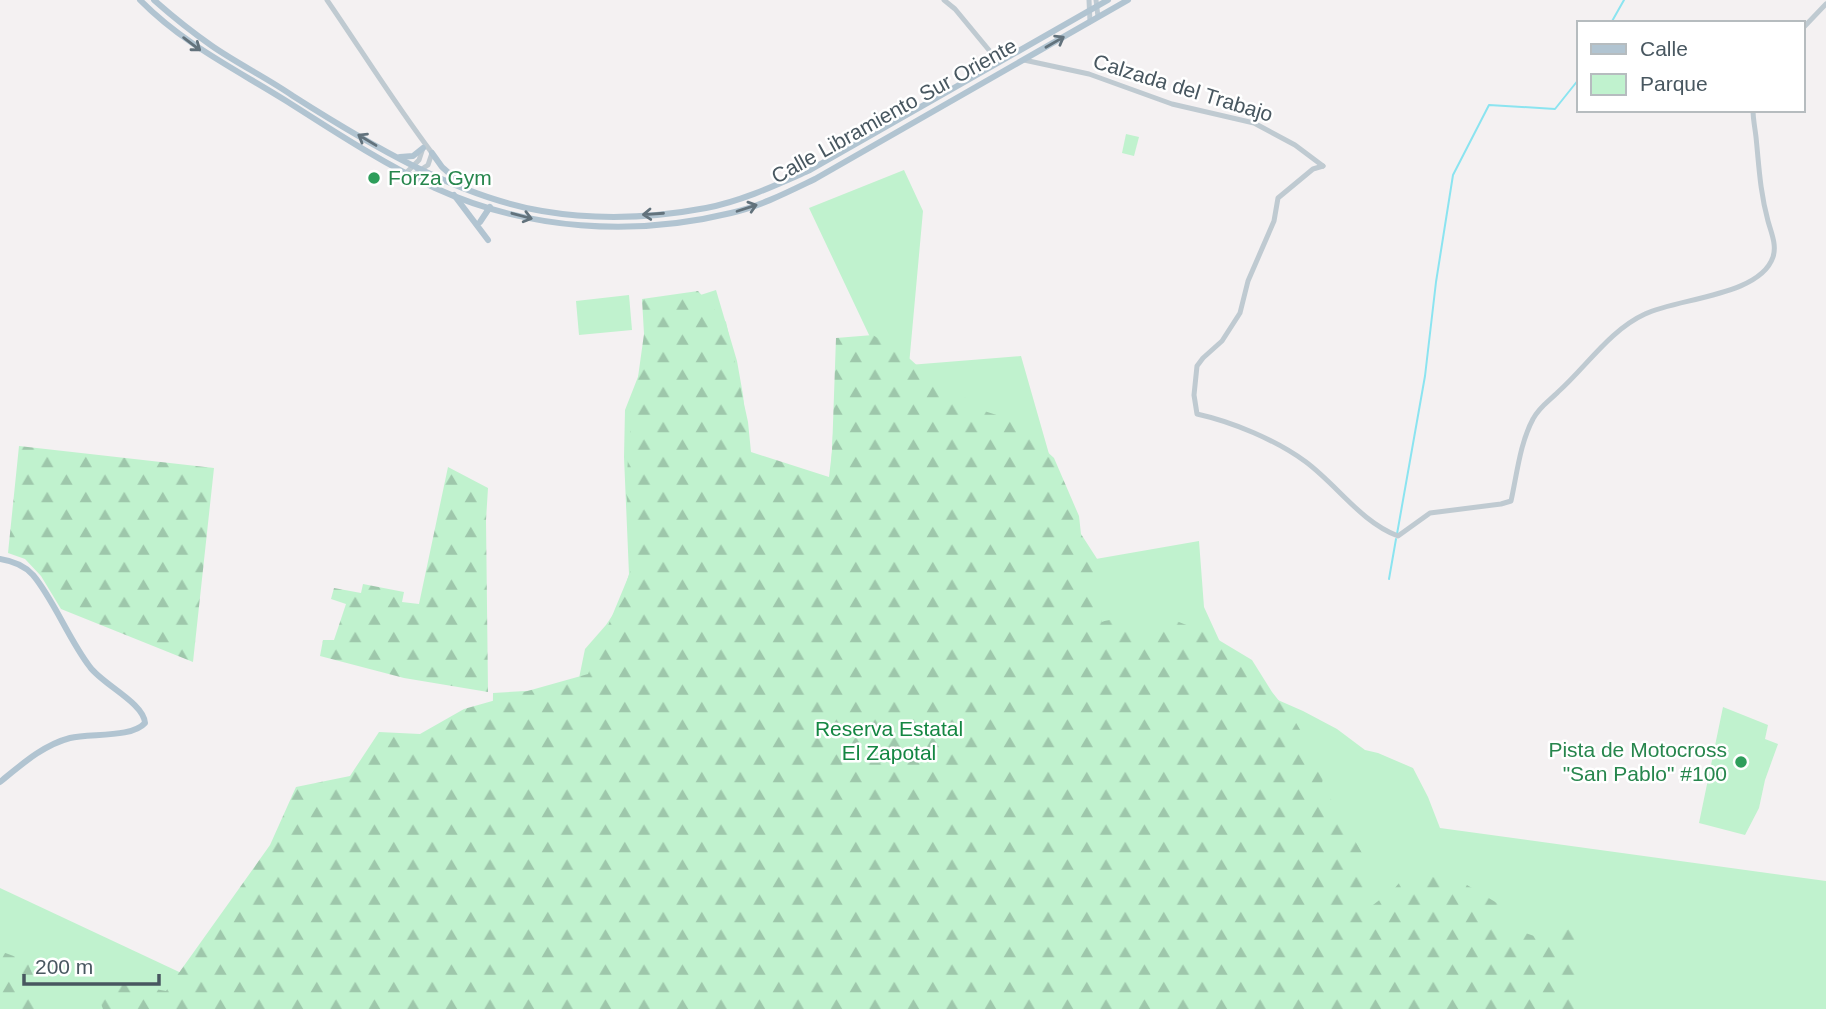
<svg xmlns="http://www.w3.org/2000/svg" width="1826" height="1009" font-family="Arial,sans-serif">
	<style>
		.green { fill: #c0f2ce }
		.forest { fill: url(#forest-firs) }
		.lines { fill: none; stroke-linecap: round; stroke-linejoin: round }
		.stream { stroke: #8be4f0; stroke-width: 2 }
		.tertiary { stroke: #bfcad1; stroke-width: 5 }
		.secondary { stroke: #bdcad3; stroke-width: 5 }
		.primary { stroke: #b1c4d1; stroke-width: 6 }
		.oneway { stroke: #62727c }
		.leisure-dot { fill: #2e9e5b; stroke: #fff; stroke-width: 2.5 }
		.labels { text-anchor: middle; stroke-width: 5; stroke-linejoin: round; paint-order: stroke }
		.street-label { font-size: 21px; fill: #485760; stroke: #fff }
		.leisure-label { font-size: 21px; fill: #27864d; stroke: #fff; text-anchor: start }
		.park-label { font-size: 21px; fill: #148642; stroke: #fff }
	</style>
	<defs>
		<pattern id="forest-firs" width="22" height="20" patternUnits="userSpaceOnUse" patternTransform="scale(1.75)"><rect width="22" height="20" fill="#c0f2ce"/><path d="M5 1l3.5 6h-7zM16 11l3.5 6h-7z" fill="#9ec7ab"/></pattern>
	</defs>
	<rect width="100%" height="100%" fill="#f4f1f2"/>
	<!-- green -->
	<g class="green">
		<path d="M1126,134l13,3 -5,19 -12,-3z"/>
		<path d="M904,170l19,41 -14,154 112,-9 32,112 37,92 109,-19 5,66 16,35 51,55 32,14 34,18 28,21 13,3 35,15 15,29 12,31 386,53v128h-1337l4,-316 84,-5 8,-39 21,-24 14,-21 9,-30 -5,-117 1,-47 42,-107 18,-3 31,-10 21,71 6,34 6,62 81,23 9,-140 31,-3 -61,-129z"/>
		<path d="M629,295l3,35 -53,5 -3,-34z"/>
		<path d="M1723,707l45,18 -3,14 13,5 -13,36 -6,28 -14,27 -46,-12z"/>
		<path d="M0,888l258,121h-258z"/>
	</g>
	<!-- forest -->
	<g class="forest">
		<path d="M698,291l28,31 22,100 3,30 78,25 3,-25 4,-114 37,-3 37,24 33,30 23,9 12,11 28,9 13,8 35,32 25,58 2,18 20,31 -2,6 -8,10 -15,-6 -6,-9 -10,1 2,7 12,7 10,10 18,26v5c19,-8 36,10 55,8l9,-13 41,16 45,27 20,32 23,29 29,50 -2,13 47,81v43l25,-19 15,-18 58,14 35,21 -14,14 49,17 37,-9 5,81h-1476l-13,-32 76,14 104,-146 26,-58 54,-11 29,-44 41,2 44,-25 124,-35 46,-111 -8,-72 3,-49 15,-108 -2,-35z"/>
		<path d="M19,446l195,22 -21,194 -132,-53 -20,-33 -16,-17 -17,-6z"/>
		<path d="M448,467l40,21 -2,32 2,172 -84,-14 -84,-22 3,-16h11l12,-36 -15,-5 3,-11 27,5 2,-9 41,8 -2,10 17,2z"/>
		<path d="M0,951l27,10 20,48h-47z"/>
	</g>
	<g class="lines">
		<!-- stream -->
		<g class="stream">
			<path d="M1611,23l13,-23"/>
			<path d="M1397,534l28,-158 11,-94 17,-107 36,-70 66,4 24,-30"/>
			<path d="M1389,579l7,-40"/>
		</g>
		<!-- tertiary -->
		<g class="tertiary">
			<path d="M327,0c35,51 68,104 105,153l-4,12 -17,11"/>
			<path d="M944,0l11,9 43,52"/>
			<path d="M1803,28l23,-24"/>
			<path d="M1024,60l65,14 83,30 82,19 41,22 28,21"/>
			<path d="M1323,166l-10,3 -35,29 -4,23 -26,60 -8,32 -18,28 -19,17 -6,8 -3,29 3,19c36,8 79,26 109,48 32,24 55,60 92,74l32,-23 71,-9 10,-3c6,-27 9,-58 22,-82 6,-12 16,-18 25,-27 28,-25 52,-62 87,-78 33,-16 115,-18 128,-57 4,-12 -2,-25 -5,-36 -8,-29 -9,-55 -12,-84 -1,-9 -3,-18 -3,-27"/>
			<path d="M406,173l13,-13 4,-12"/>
		</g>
		<!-- secondary -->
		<g class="secondary">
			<path d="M1089,0l1,22"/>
			<path d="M1096,0l2,17"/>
		</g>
		<!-- primary -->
		<g class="primary">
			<path d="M140,0c43,44 97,70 148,102 47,30 96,62 147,86 92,42 198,49 296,25 30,-7 57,-21 84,-34l313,-179"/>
			<path d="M154,0c18,16 38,32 58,46 26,18 55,32 81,50 74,47 162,100 249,115 53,9 111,7 164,-3 36,-7 70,-23 104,-38l298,-170"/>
			<path d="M432,153l10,14 17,15"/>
			<path d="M400,157l13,-1 10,-8"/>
			<path d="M454,195l34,45"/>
			<path d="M480,222l10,-15"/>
			<path d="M0,559c13,2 24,6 33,16 21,25 36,65 57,92 12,17 54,36 55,56 -13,15 -55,10 -75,15 -27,7 -49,27 -70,44"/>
		</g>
	</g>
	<!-- one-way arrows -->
	<defs><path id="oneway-shaft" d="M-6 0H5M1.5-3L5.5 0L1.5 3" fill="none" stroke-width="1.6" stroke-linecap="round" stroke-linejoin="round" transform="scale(1.75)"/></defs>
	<g class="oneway">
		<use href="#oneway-shaft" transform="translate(1055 42) rotate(-30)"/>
		<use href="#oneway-shaft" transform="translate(192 44) rotate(37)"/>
		<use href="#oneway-shaft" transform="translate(367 140) rotate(-149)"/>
		<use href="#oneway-shaft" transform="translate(747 208) rotate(-18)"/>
		<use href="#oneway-shaft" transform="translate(653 214) rotate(176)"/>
		<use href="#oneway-shaft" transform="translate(522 216) rotate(15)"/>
	</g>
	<!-- markers -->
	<g class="leisure-dot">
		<circle cx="374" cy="178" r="7"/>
		<circle cx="1741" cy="762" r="7"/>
	</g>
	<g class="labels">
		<!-- street labels -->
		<g class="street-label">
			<text transform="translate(1183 88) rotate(17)" y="7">Calzada del Trabajo</text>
			<text transform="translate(894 111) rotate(-29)" y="7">Calle Libramiento Sur Oriente</text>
		</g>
		<!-- leisure labels -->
		<g class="leisure-label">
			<text x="388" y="185">Forza Gym</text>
			<text x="1727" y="757" text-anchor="end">Pista de Motocross<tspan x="1727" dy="24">"San Pablo" #100</tspan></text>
		</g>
		<!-- park labels -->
		<g class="park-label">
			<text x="889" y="736">Reserva Estatal<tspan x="889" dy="24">El Zapotal</tspan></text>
		</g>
	</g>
	<!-- legend -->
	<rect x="1577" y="21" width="228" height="91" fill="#ffffff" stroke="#b6bcbf" stroke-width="2"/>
	<rect x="1591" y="44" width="35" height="10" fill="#b1c4d1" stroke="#b6bcbf" stroke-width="2"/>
	<text x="1640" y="56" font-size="21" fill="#485760">Calle</text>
	<rect x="1591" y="74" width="35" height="21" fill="#c0f2ce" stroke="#b6bcbf" stroke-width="2"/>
	<text x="1640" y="91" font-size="21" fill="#485760">Parque</text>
	<!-- scale -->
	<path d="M24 974v10h135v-10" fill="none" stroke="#485760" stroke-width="3.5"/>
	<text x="35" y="974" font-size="21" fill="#485760" stroke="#ffffff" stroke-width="5" paint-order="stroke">200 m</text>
</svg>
